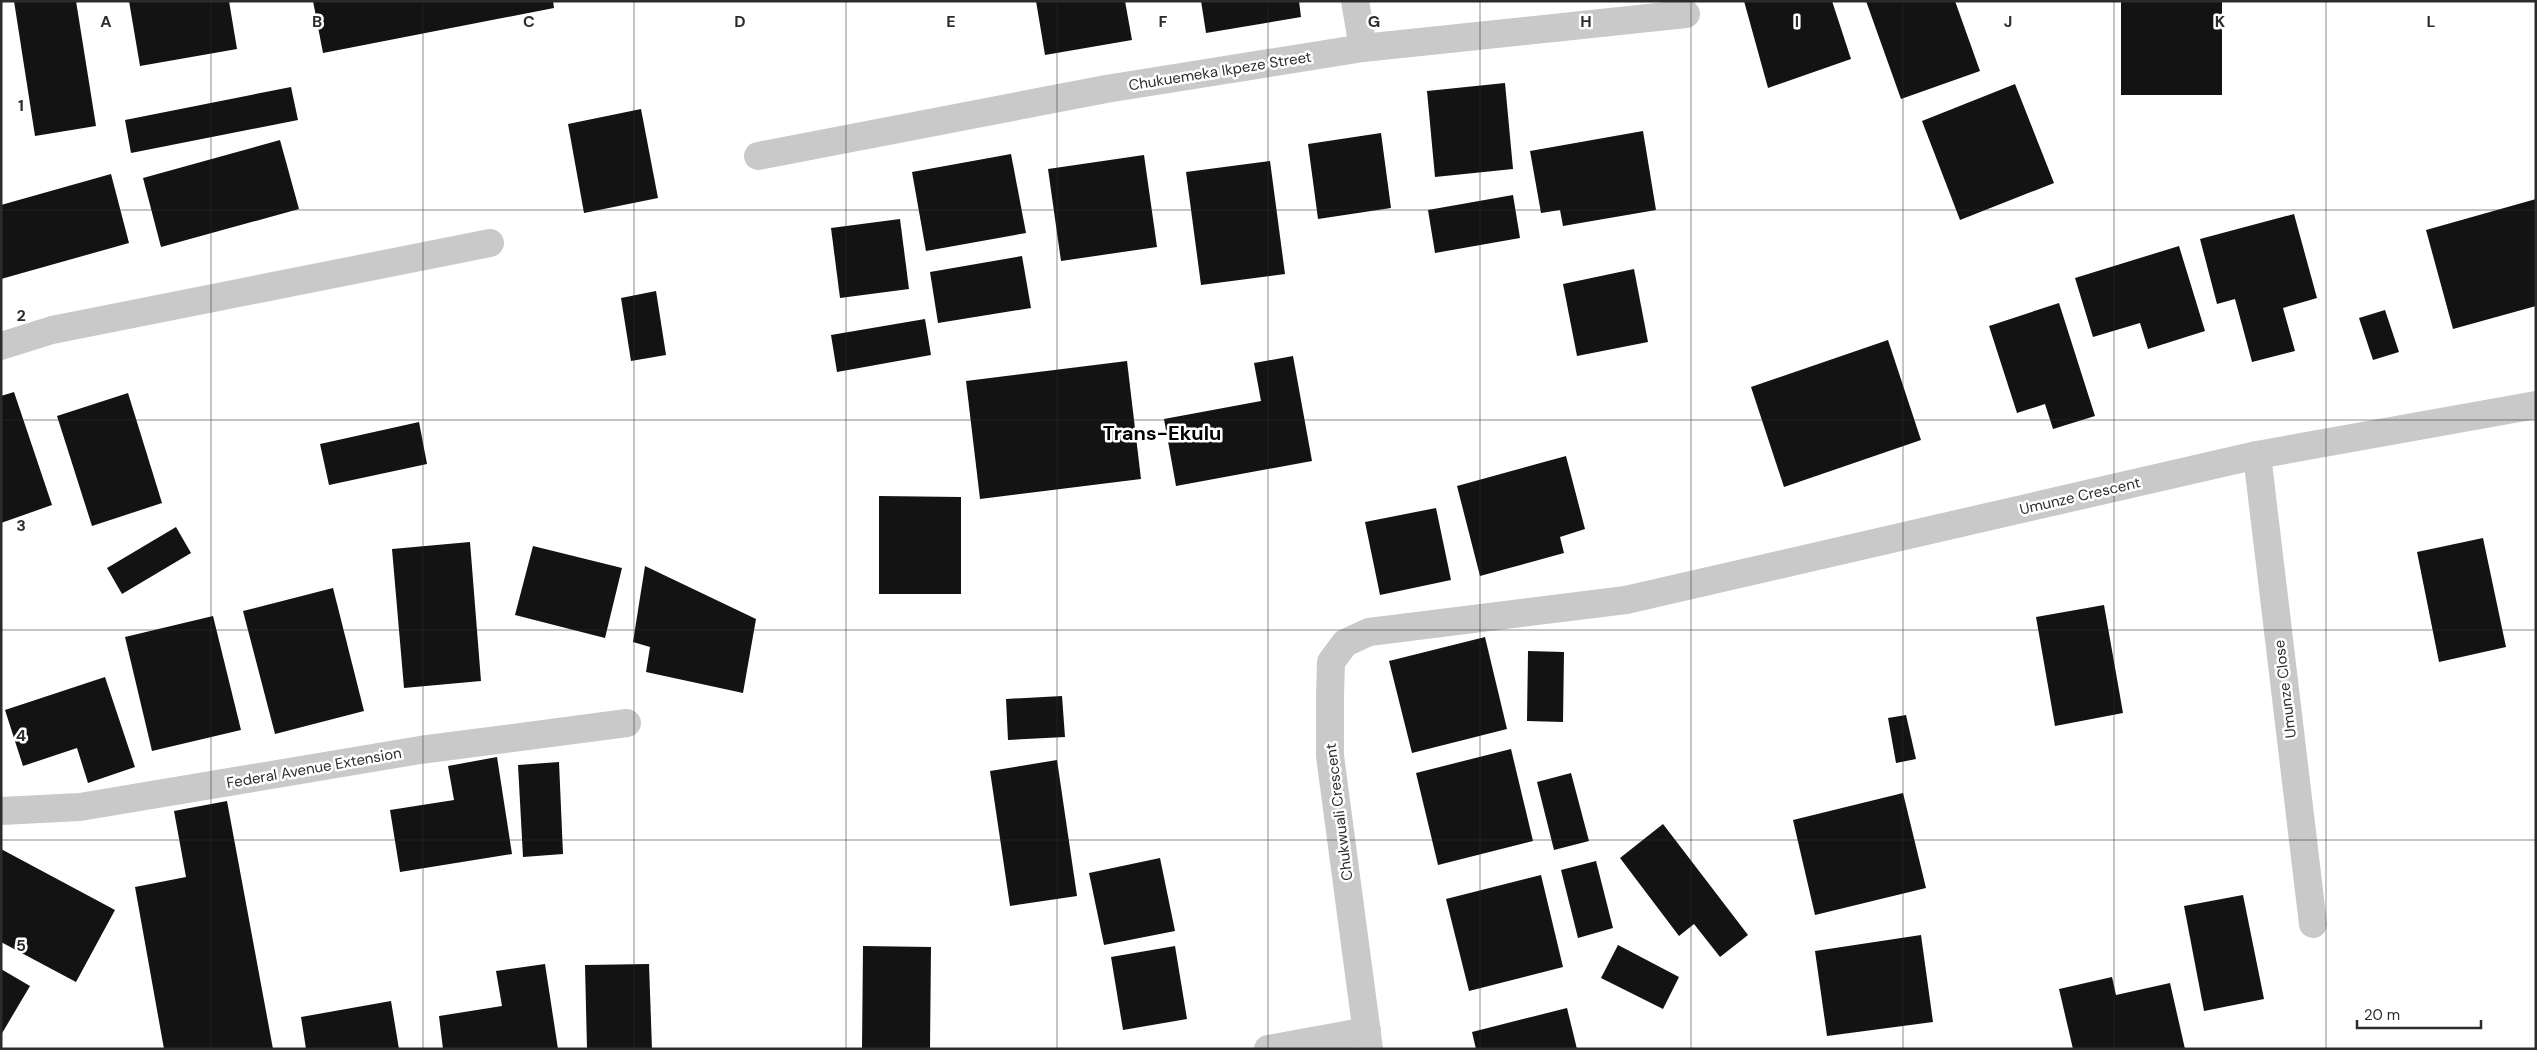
<svg xmlns="http://www.w3.org/2000/svg" width="2537" height="1050" font-family="'DM Sans',sans-serif">
	<style>
		.building { fill: #131313 }
		.lines { fill: none; stroke-linecap: round; stroke-linejoin: round }
		.minor { stroke: #c9c9c9; stroke-width: 28 }
		.grid { fill: none; stroke: #2c2c2c; stroke-width: 1; stroke-opacity: 0.55 }
		.labels { text-anchor: middle; stroke-width: 5; stroke-linejoin: round; paint-order: stroke }
		.street-label { font-size: 15px; fill: #2c2c2c; stroke: #fff }
		.district-label { font-size: 20px; font-weight: bold; fill: #000; stroke: #fff }
		.grid-label { font-size: 16px; text-anchor: middle; font-weight: bold; fill: #2c2c2c; stroke: #fff; stroke-width: 5; stroke-linejoin: round; paint-order: stroke }
	</style>
	<rect width="100%" height="100%" fill="#fff"/>
	<!-- building -->
	<g class="building">
		<path d="M14,1h62l20,125 -61,10z"/>
		<path d="M129,1h100l8,48 -97,17z"/>
		<path d="M313,1h240l1,7 -231,45z"/>
		<path d="M1036,1h89l7,39 -87,15z"/>
		<path d="M1201,1h98l2,16 -95,16z"/>
		<path d="M1744,1h88l19,58 -83,29z"/>
		<path d="M1866,1h89l25,70 -79,28z"/>
		<rect x="2121" y="1" width="101" height="94"/>
		<path d="M1505,83l8,86 -78,8 -8,-86z"/>
		<path d="M2015,84l39,99 -94,37 -38,-99z"/>
		<path d="M291,87l7,33 -167,33 -6,-33z"/>
		<path d="M641,109l17,89 -74,15 -16,-89z"/>
		<path d="M1643,131l13,79 -93,16 -3,-16 -19,3 -11,-62z"/>
		<path d="M1381,133l10,75 -73,11 -10,-75z"/>
		<path d="M280,140l19,69 -138,38 -18,-69z"/>
		<path d="M1011,154l15,79 -100,18 -14,-79z"/>
		<path d="M1144,155l13,92 -96,14 -13,-92z"/>
		<path d="M1270,161l15,113 -84,11 -15,-113z"/>
		<path d="M111,174l18,69 -128,36v-74z"/>
		<path d="M1513,195l7,43 -85,15 -7,-43z"/>
		<path d="M2536,199v107l-83,23 -27,-99z"/>
		<path d="M2294,214l23,84 -34,10 12,43 -43,11 -17,-63 -18,5 -17,-65z"/>
		<path d="M900,219l9,70 -69,9 -9,-70z"/>
		<path d="M2179,246l26,85 -57,18 -8,-26 -47,14 -18,-59z"/>
		<path d="M1022,256l9,52 -93,15 -8,-51z"/>
		<path d="M1634,269l14,73 -71,14 -14,-72z"/>
		<path d="M656,291l10,64 -35,6 -10,-63z"/>
		<path d="M2059,303l36,113 -42,13 -8,-25 -28,9 -28,-87z"/>
		<path d="M2385,310l14,42 -26,8 -14,-42z"/>
		<path d="M925,319l6,36 -94,17 -6,-37z"/>
		<path d="M1888,340l33,100 -137,47 -33,-100z"/>
		<path d="M1293,356l19,105 -136,25 -12,-67 97,-18 -7,-38z"/>
		<path d="M1127,361l14,118 -161,20 -14,-118z"/>
		<path d="M14,392l38,113 -51,18v-127z"/>
		<path d="M128,393l34,110 -70,23 -35,-110z"/>
		<path d="M419,422l8,42 -98,21 -9,-41z"/>
		<path d="M1566,456l19,73 -25,8 4,16 -84,23 -23,-90z"/>
		<path d="M879,496l82,1v97h-82z"/>
		<path d="M1436,508l15,72 -71,15 -15,-73z"/>
		<path d="M176,527l15,26 -69,41 -15,-26z"/>
		<path d="M2483,538l23,109 -67,15 -22,-110z"/>
		<path d="M470,542l11,139 -77,7 -12,-139z"/>
		<path d="M533,546l89,22 -17,70 -90,-23z"/>
		<path d="M645,566l111,53 -13,74 -97,-21 4,-25 -17,-5z"/>
		<path d="M333,588l31,123 -89,23 -32,-123z"/>
		<path d="M2104,605l19,108 -68,13 -19,-109z"/>
		<path d="M213,616l28,114 -89,21 -27,-114z"/>
		<path d="M1485,637l22,92 -95,24 -23,-92z"/>
		<path d="M1528,651l36,1 -1,70 -36,-1z"/>
		<path d="M105,677l30,90 -47,16 -11,-35 -54,18 -18,-56z"/>
		<path d="M1062,696l3,41 -57,3 -2,-41z"/>
		<path d="M1906,715l10,44 -20,4 -8,-45z"/>
		<path d="M1511,749l22,92 -95,24 -22,-92z"/>
		<path d="M497,757l15,97 -112,18 -10,-62 64,-10 -6,-34z"/>
		<path d="M1057,760l20,136 -67,10 -20,-135z"/>
		<path d="M559,762l4,92 -40,3 -5,-92z"/>
		<path d="M1571,773l18,68 -35,9 -17,-68z"/>
		<path d="M1903,793l23,95 -111,27 -22,-95z"/>
		<path d="M227,801l46,248h-109l-29,-162 51,-10 -12,-66z"/>
		<path d="M1663,824l85,111 -28,22 -26,-33 -15,12 -59,-78z"/>
		<path d="M1,849l114,61 -39,72 -75,-40z"/>
		<path d="M1160,858l15,73 -71,14 -15,-72z"/>
		<path d="M1596,861l17,67 -35,10 -17,-68z"/>
		<path d="M1541,875l22,92 -94,24 -23,-92z"/>
		<path d="M2243,895l21,104 -60,12 -20,-105z"/>
		<path d="M1921,935l12,87 -106,14 -12,-85z"/>
		<path d="M1618,945l61,32 -16,32 -62,-31z"/>
		<path d="M863,946l68,1 -1,102h-68z"/>
		<path d="M1175,946l12,73 -64,11 -12,-73z"/>
		<path d="M545,964l13,85h-115l-4,-33 63,-10 -6,-35z"/>
		<path d="M649,964l3,85h-65l-2,-84z"/>
		<path d="M1,969l29,17 -29,49z"/>
		<path d="M2112,977l4,18 54,-12 15,66h-112l-14,-60z"/>
		<path d="M391,1001l8,48h-93l-5,-32z"/>
		<path d="M1567,1008l10,41h-101l-4,-17z"/>
	</g>
	<g class="lines">
		<!-- minor -->
		<g class="minor">
			<path d="M1355,1l8,47"/>
			<path d="M758,156l348,-67 257,-41 323,-34"/>
			<path d="M1,346l51,-16 438,-87"/>
			<path d="M2257,455l56,469"/>
			<path d="M1,811l79,-4 340,-57 207,-27"/>
			<path d="M1268,1049l99,-18"/>
			<path d="M1369,1049l-39,-293v-60l1,-34 14,-19 24,-11 257,-32 631,-145 279,-50"/>
		</g>
	</g>
	<!-- grid -->
	<path class="grid" d="M211,1v1048M423,1v1048M634,1v1048M846,1v1048M1057,1v1048M1268,1v1048M1480,1v1048M1691,1v1048M1903,1v1048M2114,1v1048M2326,1v1048M1,210h2535M1,420h2535M1,630h2535M1,840h2535"/>
	<g class="labels">
		<!-- street labels -->
		<g class="street-label">
			<text transform="translate(1220 71) rotate(-9)" y="5">Chukuemeka Ikpeze Street</text>
			<text transform="translate(2080 496) rotate(-13)" y="5">Umunze Crescent</text>
			<text transform="translate(2285 689) rotate(-97)" y="5">Umunze Close</text>
			<text transform="translate(314 768) rotate(-10)" y="5">Federal Avenue Extension</text>
			<text transform="translate(1339 812) rotate(-97)" y="5">Chukwuali Crescent</text>
		</g>
		<!-- district labels -->
		<g class="district-label">
			<text x="1162" y="440">Trans-Ekulu</text>
		</g>
	</g>
	<g class="grid-label">
		<text x="106" y="27">A</text>
		<text x="317" y="27">B</text>
		<text x="529" y="27">C</text>
		<text x="740" y="27">D</text>
		<text x="951" y="27">E</text>
		<text x="1163" y="27">F</text>
		<text x="1374" y="27">G</text>
		<text x="1586" y="27">H</text>
		<text x="1797" y="27">I</text>
		<text x="2008" y="27">J</text>
		<text x="2220" y="27">K</text>
		<text x="2431" y="27">L</text>
		<text x="21" y="111">1</text>
		<text x="21" y="321">2</text>
		<text x="21" y="531">3</text>
		<text x="21" y="741">4</text>
		<text x="21" y="951">5</text>
	</g>
	<!-- border -->
	<rect width="2537" height="1050" fill="none" stroke="#2c2c2c" stroke-width="5"/>
	<!-- scale -->
	<path d="M2357 1020v8h124v-8" fill="none" stroke="#2c2c2c" stroke-width="2.5"/>
	<text x="2364" y="1020" font-size="15" fill="#2c2c2c" stroke="#ffffff" stroke-width="4" paint-order="stroke">20 m</text>
</svg>
